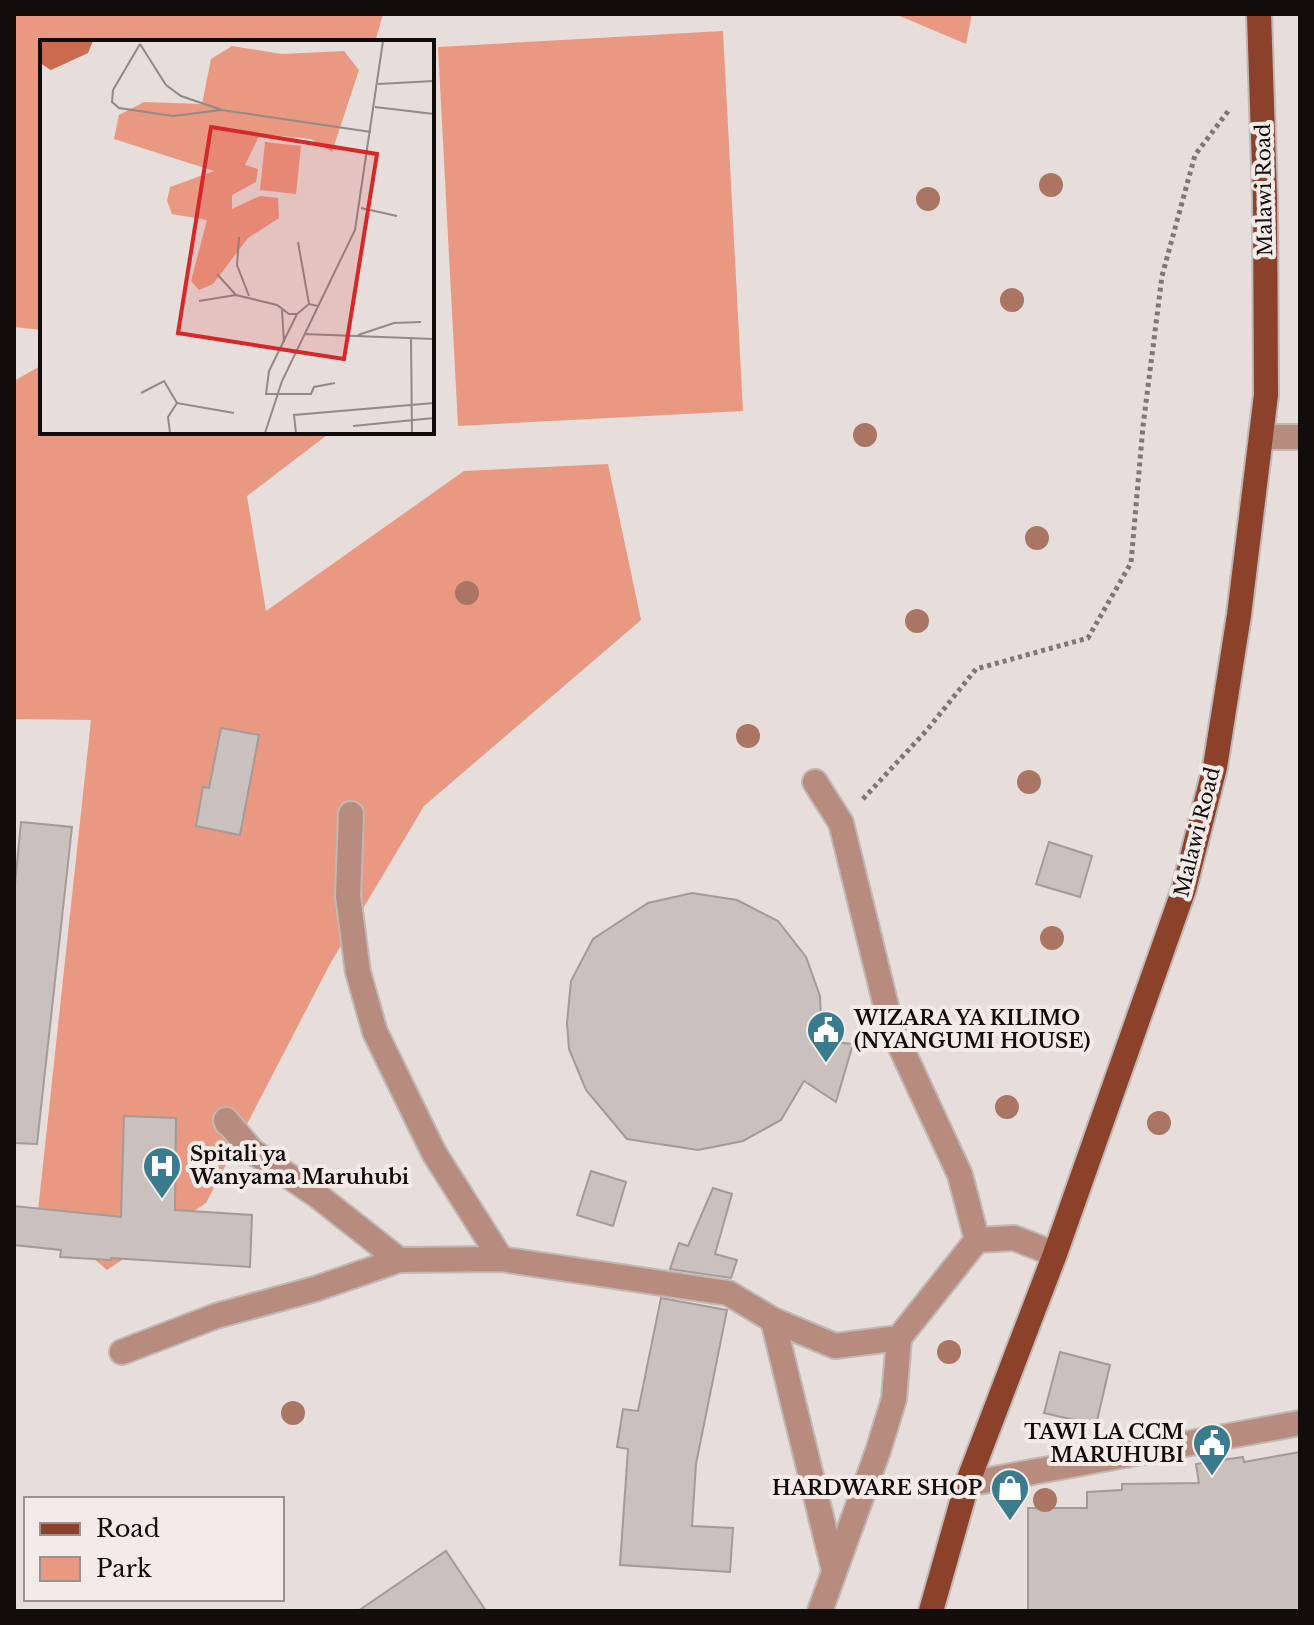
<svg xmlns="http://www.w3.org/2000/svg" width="1314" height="1625" font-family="'Libre Baskerville',serif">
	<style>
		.green { fill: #e99981 }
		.building { fill: #cac1be; stroke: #a39b98; stroke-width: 2 }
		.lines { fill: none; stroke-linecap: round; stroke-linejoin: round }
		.minor-casing { stroke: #c0b8b5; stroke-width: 28 }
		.major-casing { stroke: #c0b8b5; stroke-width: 28 }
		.path { stroke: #7d7775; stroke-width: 5; stroke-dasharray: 4 4; stroke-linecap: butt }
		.minor { stroke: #b78b7d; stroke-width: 24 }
		.major { stroke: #8c412b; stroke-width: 24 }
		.tree { fill: #aa7663 }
		.labels { text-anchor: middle; stroke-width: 8; stroke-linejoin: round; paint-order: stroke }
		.street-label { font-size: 20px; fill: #100d0c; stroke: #f4eae8 }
		.poi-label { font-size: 20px; font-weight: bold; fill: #100d0c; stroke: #f4eae8; text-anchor: start }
		.inset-road { fill: none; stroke: #918a88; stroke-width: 2 }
		.view { fill: #d62828; fill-opacity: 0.15; stroke: #d62828; stroke-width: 4 }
		.inset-edge { fill: none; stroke: #100d0c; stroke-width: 4 }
	</style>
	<rect width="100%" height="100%" fill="#e7ddda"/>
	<!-- green -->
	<g class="green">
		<path d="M14,14h369l-8,28h-333v288l-28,-3z"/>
		<path d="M895,14h77l-6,30z"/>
		<path d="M723,31l20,380 -285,15 -20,-379z"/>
		<path d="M42,365v67h289l-84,64 19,115 198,-140 144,-7 33,156 -217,186 -94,158 -124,239 -99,67 -69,-59 53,-491 -77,-1v-338z"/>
	</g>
	<!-- building -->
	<g class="building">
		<path d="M221,728l38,7 -19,100 -44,-9 7,-39 6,1z"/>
		<path d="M21,822l51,5 -35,317 -23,-1v-249z"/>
		<path d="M1049,842l43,14 -12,41 -44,-13z"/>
		<path d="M692,893l45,7 41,21 28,36 14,39 2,45 31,3 -17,58 -32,-21 -23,39 -38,21 -45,9 -71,-11 -41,-49 -17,-41 -2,-26 4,-42 22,-42 55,-36z"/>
		<path d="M124,1116l52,2 -1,92 77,5 -2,52 -139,-9v2l-51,-3 1,-7 -47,-5v-39l107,11z"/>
		<path d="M591,1171l35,11 -13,44 -36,-11z"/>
		<path d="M713,1188l19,6 -17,60 22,6 -6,18 -61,-9 9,-26 9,3z"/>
		<path d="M661,1298l66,12 -31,154 -4,62 41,2 -3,44 -110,-7 8,-116 -11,-2 6,-38 15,2z"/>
		<path d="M1060,1352l50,13 -14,60 -52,-12z"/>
		<path d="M1300,1452v159h-272v-103h59v-16l35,-2v-6l77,-1 -3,-19 47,-7 1,5z"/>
		<path d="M446,1551l40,60h-128z"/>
	</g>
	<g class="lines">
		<defs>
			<g id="minor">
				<path d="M1261,437h39"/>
				<path d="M815,782l26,41 50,203 69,149 17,65"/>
				<path d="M351,814l-3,82 10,76 17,60 59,121 67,106"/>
				<path d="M227,1123l-1,-3 26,31 66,45 81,64 102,-1 227,34 45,27 62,26 64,-8 78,-98 37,-2 41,16"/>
				<path d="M773,1320l61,250"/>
				<path d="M122,1352l94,-36 99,-27 84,-29"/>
				<path d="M967,1484l333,-61"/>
				<path d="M820,1611l58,-160 16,-52 5,-61"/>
			</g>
			<path id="major" d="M931,1611l36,-127 88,-230 129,-365 31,-122 24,-152 27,-220 -1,-198 -6,-183"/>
		</defs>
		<!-- minor casing -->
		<use href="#minor" class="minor-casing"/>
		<!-- major casing -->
		<use href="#major" class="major-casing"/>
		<!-- path -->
		<path class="path" d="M863,799l64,-69 49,-61 112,-31 43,-75 12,-137 19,-150 33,-121 34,-45"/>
		<!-- minor -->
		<use href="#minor" class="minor"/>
		<!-- major -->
		<use href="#major" class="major"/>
	</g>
	<!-- trees -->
	<g class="tree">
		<circle cx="1051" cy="185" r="12"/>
		<circle cx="928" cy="199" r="12"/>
		<circle cx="1012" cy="300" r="12"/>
		<circle cx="865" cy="435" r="12"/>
		<circle cx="1037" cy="538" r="12"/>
		<circle cx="467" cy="593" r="12"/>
		<circle cx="917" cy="621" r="12"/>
		<circle cx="748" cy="736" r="12"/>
		<circle cx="1029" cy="782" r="12"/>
		<circle cx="1052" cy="938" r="12"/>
		<circle cx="1007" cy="1107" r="12"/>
		<circle cx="1159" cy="1123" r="12"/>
		<circle cx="949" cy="1352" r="12"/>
		<circle cx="293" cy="1413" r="12"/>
		<circle cx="1045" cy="1500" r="12"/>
	</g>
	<!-- icons -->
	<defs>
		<symbol id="civic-pin" viewBox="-11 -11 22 30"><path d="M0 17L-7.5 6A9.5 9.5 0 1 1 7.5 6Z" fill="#3a7c8e" stroke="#f4eae8"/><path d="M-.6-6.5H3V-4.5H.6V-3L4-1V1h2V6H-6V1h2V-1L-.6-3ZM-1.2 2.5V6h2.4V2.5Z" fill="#fff"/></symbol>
		<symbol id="hospital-pin" viewBox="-11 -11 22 30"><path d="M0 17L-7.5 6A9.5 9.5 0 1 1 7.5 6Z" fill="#3a7c8e" stroke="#f4eae8"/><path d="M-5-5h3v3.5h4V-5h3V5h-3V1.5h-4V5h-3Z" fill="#fff"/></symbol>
		<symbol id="shop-pin" viewBox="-11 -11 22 30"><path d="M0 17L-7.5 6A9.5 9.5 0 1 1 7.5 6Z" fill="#3a7c8e" stroke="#f4eae8"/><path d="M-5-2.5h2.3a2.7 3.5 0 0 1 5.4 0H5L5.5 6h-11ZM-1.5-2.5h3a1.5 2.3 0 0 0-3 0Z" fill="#fff"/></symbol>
	</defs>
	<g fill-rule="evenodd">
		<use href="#civic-pin" x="804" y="1008" width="44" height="60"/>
		<use href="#hospital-pin" x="140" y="1144" width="44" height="60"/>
		<use href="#civic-pin" x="1190" y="1421" width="44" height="60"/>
		<use href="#shop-pin" x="988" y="1466" width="44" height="60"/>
	</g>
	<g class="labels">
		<!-- street labels -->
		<g class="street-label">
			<text transform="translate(1264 190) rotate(-91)" y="7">Malawi Road</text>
			<text transform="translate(1197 832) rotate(-76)" y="7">Malawi Road</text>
		</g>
		<!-- poi labels -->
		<g class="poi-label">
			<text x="854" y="1025">WIZARA YA KILIMO<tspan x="854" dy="23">(NYANGUMI HOUSE)</tspan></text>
			<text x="190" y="1161">Spitali ya<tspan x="190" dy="23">Wanyama Maruhubi</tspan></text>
			<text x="1184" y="1439" text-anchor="end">TAWI LA CCM<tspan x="1184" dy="23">MARUHUBI</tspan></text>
			<text x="982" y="1495" text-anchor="end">HARDWARE SHOP</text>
		</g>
	</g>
	<!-- overview -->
	<g transform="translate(40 40)">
		<rect width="394" height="394" fill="#e7ddda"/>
		<path d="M192,6l50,8 62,-3 15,19 -27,82 -21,-13 -51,-5 -15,31 13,4 -2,13 -24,13v14l28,-13 18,2 1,20 -31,20 -35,46 -14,6 -8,-9 16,-61 -35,-6 -5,-13 3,-14 44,-16 -100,-32 5,-24 25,-13 58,2 9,-45zM225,102l36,4 -5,48 -36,-4z" fill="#e99981"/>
		<path d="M0,1h53l-5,12 -37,17 -11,-7z" fill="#ca6b4f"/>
		<path class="inset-road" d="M100,4l26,41 15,11 41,14 149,22M100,4l-27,46 -1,12 7,6 54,8 48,-6M338,44l56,-3M335,67l59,7M321,168l36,8M199,197l-2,28 12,31M258,202l11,62M177,234l19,21 41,10 12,9h8l12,-10 9,2M159,261l37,-6M242,270l2,32M257,274l-28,57 -3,23h45l3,-7 21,-4M264,294l130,5M318,295l36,-12 27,-1M371,299l1,94M101,353l23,-12 13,22M313,386l81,-8M130,393l-2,-16 9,-14 57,10M225,393l17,-52 73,-151 28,-189M256,393l-2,-18 140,-12"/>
		<path class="view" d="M171,87l166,27 -33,205 -166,-26z"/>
		<rect width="394" height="394" class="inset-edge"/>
	</g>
	<!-- border -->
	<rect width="1314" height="1625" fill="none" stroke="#100d0c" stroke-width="32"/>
	<!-- legend -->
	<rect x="24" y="1497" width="260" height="104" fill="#f4eae8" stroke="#999290" stroke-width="2"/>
	<rect x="40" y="1523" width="40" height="12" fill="#8c412b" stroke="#999290" stroke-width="2"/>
	<text x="96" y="1537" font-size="24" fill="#100d0c">Road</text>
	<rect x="40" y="1557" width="40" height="24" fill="#e99981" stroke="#999290" stroke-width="2"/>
	<text x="96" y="1577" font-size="24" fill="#100d0c">Park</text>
</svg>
